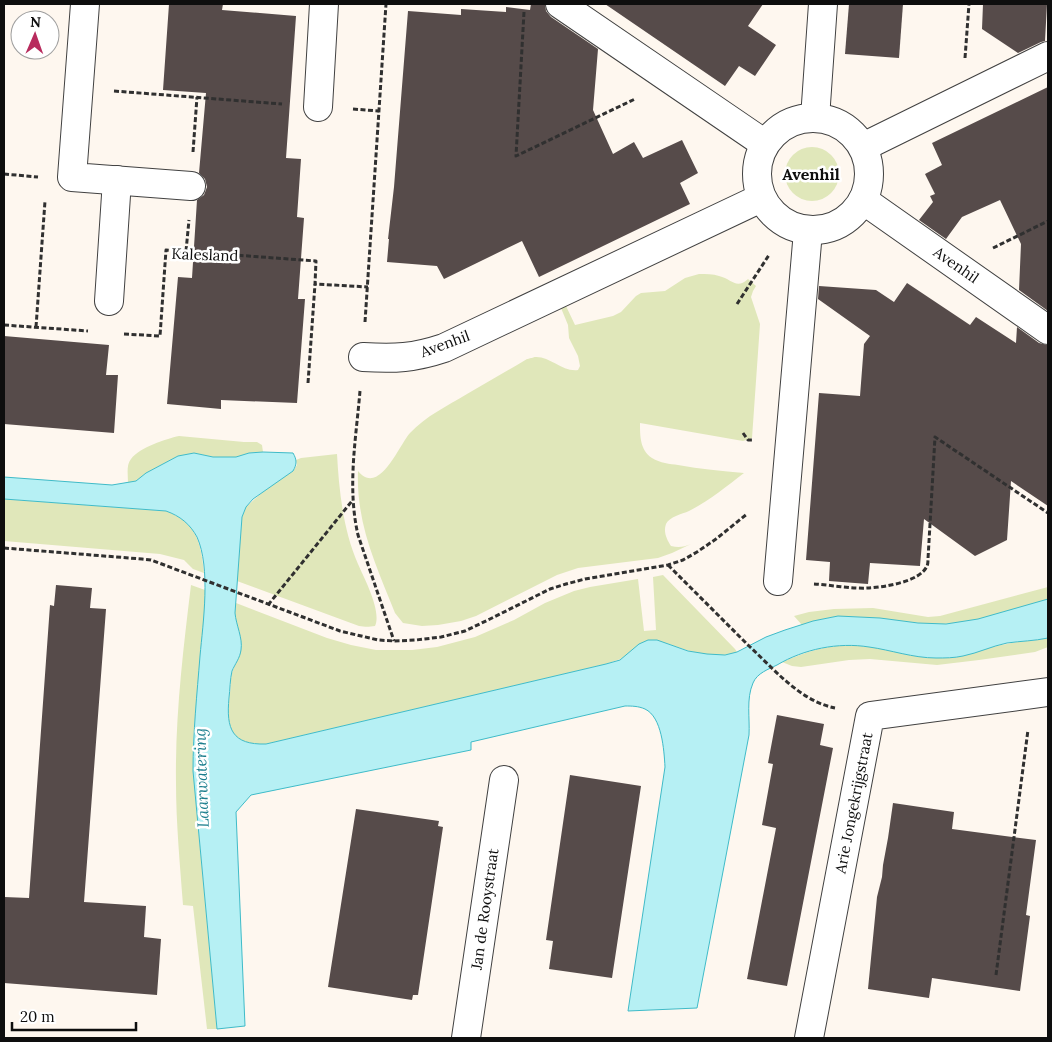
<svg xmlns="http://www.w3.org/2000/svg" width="1052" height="1042" font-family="Lora,serif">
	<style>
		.green { fill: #e0e7ba }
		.water { fill: #b6f0f4; stroke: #3fbbc8 }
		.building { fill: #564b4a }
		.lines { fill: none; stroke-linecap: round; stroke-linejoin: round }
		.street-casing { stroke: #414141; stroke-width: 30 }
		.path { stroke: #303030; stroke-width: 3; stroke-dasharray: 5 2.5; stroke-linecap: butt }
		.street { stroke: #fff; stroke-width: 28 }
		.labels { text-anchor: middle; stroke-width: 5; stroke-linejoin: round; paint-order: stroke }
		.street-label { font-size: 15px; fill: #0e0e0e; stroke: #fff }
		.neighbourhood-label { font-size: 16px; font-weight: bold; fill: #0e0e0e; stroke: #fff }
		.water-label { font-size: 16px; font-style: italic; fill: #1b7e8d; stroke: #fff }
	</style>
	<rect width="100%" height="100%" fill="#fef7ef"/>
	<!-- green -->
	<g class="green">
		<circle cx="812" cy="174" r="27"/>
		<path d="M699,274c7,0 14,0 20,2 13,3 17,14 29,3l8,7 -3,5 -2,6 9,27 -8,114 -9,3 -103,-18c0,13 0,27 12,35 8,5 18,6 26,7 22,4 44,6 66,8 -17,13 -35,28 -55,38 -7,3 -20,6 -23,13 -3,8 1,16 5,22 8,2 13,1 20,-2l-19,9 -14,5 -80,10 -21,7 -81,41 -15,5 -23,4 -16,1 -19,-3 -8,-10c-19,-48 -39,-89 -37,-142 21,26 41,-26 52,-38 16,-17 37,-27 57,-39 20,-12 40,-23 60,-35 1,0 8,-2 8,-2 15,-1 27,15 43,13l2,-4 -2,-10 -9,-18 -1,-13 -7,-17 5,-2 9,19 38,-9 8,-4 15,-16 5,-3 24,-2 20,-13z"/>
		<path d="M179,436l65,6h13l5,3 1,7 -14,1 -13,4h-23l-19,-4 -16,3 -32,17 -10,8 -8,2c0,-8 -2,-18 3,-24 9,-12 35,-20 48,-23z"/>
		<path d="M337,454c2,36 6,76 21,110 6,14 24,47 17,62 -6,1 -10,1 -16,0l-122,-45 5,-64 4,-10 19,-17 28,-19 4,-6 -1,-5 5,-2z"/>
		<path d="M4,499l162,12c31,12 35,32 38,62l-11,-4 -9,-9 -24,-6 -156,-13z"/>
		<path d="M663,575l72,74 2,3c-24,8 -49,-1 -71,-9l-60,21 -340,80c-38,1 -40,-18 -36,-51 1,-7 0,-16 3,-23 4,-9 7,-14 8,-25 1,-8 -4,-15 -5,-23 -2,-6 -1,-13 0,-19l91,35 24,7 25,5h36l25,-3 38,-10 39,-17 31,-17 29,-12 16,-4 48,-8 6,52 12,-1 -3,-53z"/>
		<path d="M191,585l14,5v18l-12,133v30l24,258h-10l-14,-123 -10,-1c-3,-41 -7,-82 -7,-122 -1,-66 7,-132 15,-198z"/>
		<path d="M1048,587v12c-31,10 -72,24 -105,25 -34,0 -68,-9 -103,-7 -13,0 -26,4 -38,8l-8,-9 15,-4 25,-3 39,-1 55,9 12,-1z"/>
		<path d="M1048,638v9l-13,5 -56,8 -42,5 -67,-6 -21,1 -48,7 -9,-1 -10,-4c28,-12 54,-20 86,-16 22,3 44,12 68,12 8,0 18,0 26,-2 15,-3 29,-10 45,-12 13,-3 27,-3 41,-6z"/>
	</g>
	<!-- water -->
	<path class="water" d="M263,452l30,1c4,7 4,11 0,18l-40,28 -7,8 -4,10 -7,96c1,12 8,25 6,37 -1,8 -6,14 -9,21 -2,8 -2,19 -3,27 -3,31 3,47 37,46l340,-80 14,-4 19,-16 9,-4h9l31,11 19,3 18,1 12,-3 29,-15 19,-7 28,-9 25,-5 42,2 38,5 28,1 32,-5 70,-20v39c-14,3 -27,3 -41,5 -15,3 -29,10 -44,13 -9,2 -18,2 -27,2 -23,0 -45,-8 -67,-11 -31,-5 -65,2 -92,18 -8,4 -20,8 -24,18 -7,16 -3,35 -4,52l-52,273 -69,3 37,-244c-1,-17 -3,-50 -20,-58 -7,-3 -13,-3 -20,-3l-154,36v8l-220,45 -15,17 9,214 -28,3 -24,-258c0,-39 4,-77 7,-115 3,-33 11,-88 -3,-119 -7,-13 -17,-21 -31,-26l-162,-12v-22l108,8 24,-4 10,-8 32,-17 16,-3 19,4h23l13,-4z"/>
	<!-- building -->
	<g class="building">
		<path d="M169,4h54l-1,6 74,6 -10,142 15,1 -4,58 7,1 -6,81h7l-8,104 -76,-3v9l-54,-5 11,-127 14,1 5,-78 7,-5 3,-8 -2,-8 -6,-6 7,-80 -43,-3z"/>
		<path d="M531,4h14l1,7 5,6 47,32 -5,61 20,44 21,-12 9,16 39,-18 16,33 -18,10 10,21 -151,73 -17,-36 -78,38 -7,-13 -50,-4 2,-23h-1l6,-52 14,-176 53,4v-6l45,3v-5l24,3z"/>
		<path d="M605,4h158l-15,22 28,19 -21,31 -16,-10 -14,20z"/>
		<path d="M849,4h54l-4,54 -54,-4z"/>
		<path d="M983,4h64l-2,37 -4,1 -23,11 -36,-24z"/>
		<path d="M1048,87v224l-29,-21 2,-46 -21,-44 -38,17 -16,22 -27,-19 14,-18 -3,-6 5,-2 -10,-20 17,-9 -10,-22z"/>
		<path d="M907,283l63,42 6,-8 40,26 1,-16 22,16 9,2v161l-37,-25 -4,59 -32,16 -51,-37 -4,47 -50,-3 -2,21 -39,-3 1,-19 -24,-2 13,-167 41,3 4,-52 6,-8 -52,-37 1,-13 57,4 18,12z"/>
		<path d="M4,336l105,9 -3,30h12l-4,58 -110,-9z"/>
		<path d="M56,585l36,3 -2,20 16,1 -22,293 62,4 -2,31 17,2 -4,56 -153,-12v-86l25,1 21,-293 4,1z"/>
		<path d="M777,715l47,9 -4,21 13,3 -46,238 -40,-7 29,-151 -14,-3 11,-61 -5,-1z"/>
		<path d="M570,775l71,11 -29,192 -63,-9 4,-28 -7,-1z"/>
		<path d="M893,803l61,9 -2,17 84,11 -10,75 4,1 -10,75 -88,-13 -3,20 -61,-9 9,-92 5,-20 1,-12 5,-27z"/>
		<path d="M356,809l83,12 -1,5 5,1 -25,168h-5l-1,5 -84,-13z"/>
	</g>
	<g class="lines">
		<defs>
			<g id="street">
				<path d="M85,4l-13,173 119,9"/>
				<path d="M560,4l205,140"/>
				<path d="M318,107l6,-103"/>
				<circle cx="813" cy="174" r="56"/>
				<path d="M815,118l8,-114"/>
				<path d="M863,147l185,-91"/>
				<path d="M863,200l185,130"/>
				<path d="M109,301l8,-121"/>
				<path d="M363,357c32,2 51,1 81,-9l317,-150"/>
				<path d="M778,581l30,-350"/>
				<path d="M466,1038l38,-258"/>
				<path d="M809,1038l61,-322 178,-24"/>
			</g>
		</defs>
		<!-- street casing -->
		<use href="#street" class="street-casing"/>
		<!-- path -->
		<g class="path">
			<path d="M524,12l-8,144 119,-57"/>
			<path d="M965,58l4,-54"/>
			<path d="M114,91l168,13"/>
			<path d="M353,109l26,2"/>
			<path d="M193,152l4,-55"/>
			<path d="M4,174l34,3"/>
			<path d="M993,248l55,-27"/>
			<path d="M186,251l3,-31"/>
			<path d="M737,304l32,-49"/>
			<path d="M365,322l21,-318"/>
			<path d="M4,325l84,6"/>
			<path d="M36,327l9,-126"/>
			<path d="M124,334l36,2 6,-86 150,11 -1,23 53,3"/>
			<path d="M308,383l7,-99"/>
			<path d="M360,391c-4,48 -13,96 -2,144l36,106"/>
			<path d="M743,433l5,7h6"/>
			<path d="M4,548l138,11 9,1 189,71 38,9 16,1 22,-1 25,-3 24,-6 25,-12 60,-30 16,-5 19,-5 83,-14 15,-5 14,-8 19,-13 31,-25"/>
			<path d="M668,565c27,27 54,54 81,81 25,23 51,55 86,62"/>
			<path d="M814,584c17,1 38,5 55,4 15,-1 51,-6 58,-22 1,-2 1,-5 1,-7l7,-122 113,76"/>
			<path d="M268,605l84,-104"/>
			<path d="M996,975l32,-245"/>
		</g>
		<!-- street -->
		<use href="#street" class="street"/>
	</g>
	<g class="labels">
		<!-- street labels -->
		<g class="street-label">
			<text transform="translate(205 255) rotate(2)" y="5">Kalesland</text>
			<text transform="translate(956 265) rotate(35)" y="5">Avenhil</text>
			<text transform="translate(445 344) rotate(-20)" y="5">Avenhil</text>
			<text transform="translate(854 803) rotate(-79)" y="5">Arie Jongekrijgstraat</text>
			<text transform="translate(485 909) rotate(-82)" y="5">Jan de Rooystraat</text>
		</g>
		<!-- neighbourhood labels -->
		<g class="neighbourhood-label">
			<text x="811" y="180">Avenhil</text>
		</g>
		<!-- water labels -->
		<g class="water-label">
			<text transform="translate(201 778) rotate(-92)" y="6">Laarwatering</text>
		</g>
	</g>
	<!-- border -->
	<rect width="1052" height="1042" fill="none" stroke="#0e0e0e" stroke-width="10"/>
	<!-- north arrow -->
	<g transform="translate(35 35) rotate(2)"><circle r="24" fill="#ffffff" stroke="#9f9f9f"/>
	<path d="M0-4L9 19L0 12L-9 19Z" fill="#b82b5d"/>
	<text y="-8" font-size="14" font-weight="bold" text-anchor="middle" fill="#0e0e0e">N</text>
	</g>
	<!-- scale -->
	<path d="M12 1022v8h124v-8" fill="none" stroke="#0e0e0e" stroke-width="2.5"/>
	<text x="20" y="1022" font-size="15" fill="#0e0e0e" stroke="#ffffff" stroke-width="4" paint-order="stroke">20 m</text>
</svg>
